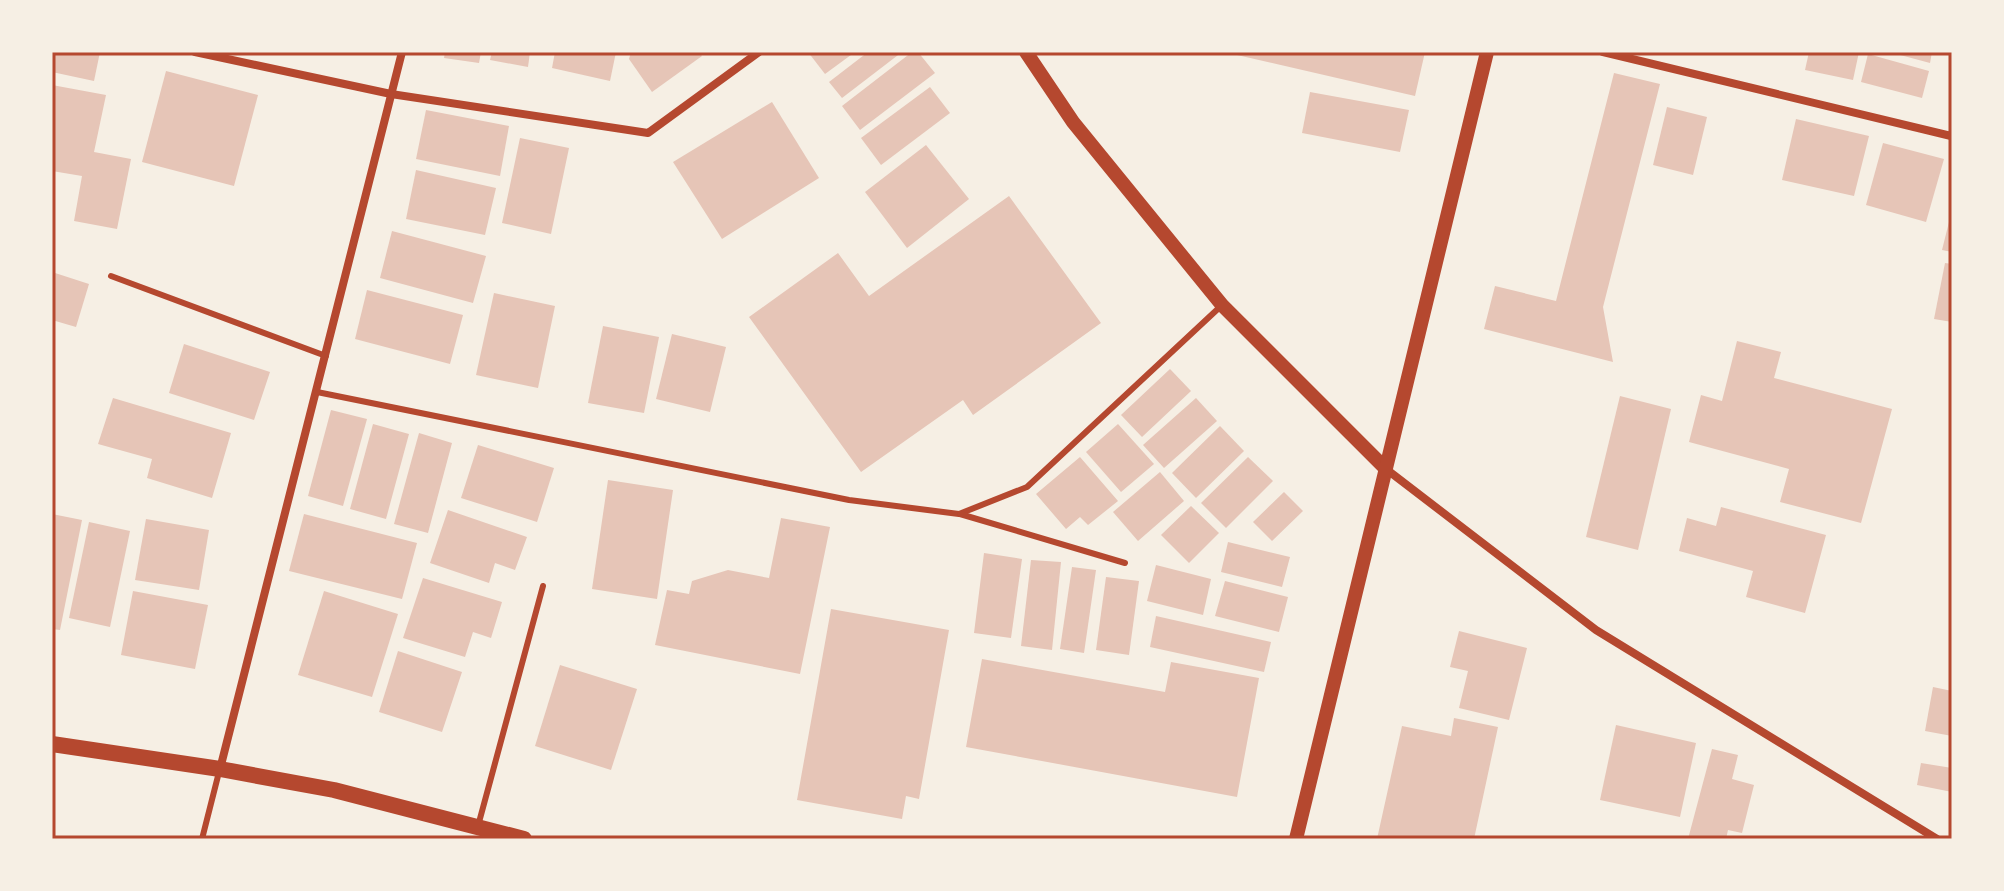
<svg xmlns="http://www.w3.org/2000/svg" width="2004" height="891" font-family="Barlow,sans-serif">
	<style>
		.building { fill: #e6c5b7 }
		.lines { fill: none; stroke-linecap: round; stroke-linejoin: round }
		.service { stroke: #b5482f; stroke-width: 6 }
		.minor { stroke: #b5482f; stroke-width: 8 }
		.tertiary { stroke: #b5482f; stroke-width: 14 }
		.secondary { stroke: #b5482f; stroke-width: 16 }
		.neatline { fill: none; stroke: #b5482f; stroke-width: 3 }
	</style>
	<rect width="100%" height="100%" fill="#f6efe4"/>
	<!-- building -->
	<g class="building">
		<path d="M52,52h48l-6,29 -42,-9z"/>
		<path d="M445,52h36l-2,11 -35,-5z"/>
		<path d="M492,52h38l-2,15 -38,-7z"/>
		<path d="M555,52h61l-6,29 -58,-13z"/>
		<path d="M631,52h68l3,4 -50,36 -23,-33z"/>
		<path d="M808,52h47l-30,22z"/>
		<path d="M868,52h34l-60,46 -13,-16z"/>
		<path d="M912,52h6l17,21 -75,57 -18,-24z"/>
		<path d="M1224,52h201l-10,44z"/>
		<path d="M1809,52h50l-6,28 -48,-10z"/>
		<path d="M1889,52h43l-2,11z"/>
		<path d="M1868,54l61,17 -7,27 -61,-16z"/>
		<path d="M166,71l92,24 -24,91 -92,-24z"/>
		<path d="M1614,73l46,11 -57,223 10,55 -129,-33 11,-43 61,15z"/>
		<path d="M52,85l54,10 -12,57 37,7 -14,70 -43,-8 8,-45 -30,-5z"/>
		<path d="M930,87l20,26 -69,52 -20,-27z"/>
		<path d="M1310,92l99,18 -9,42 -98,-19z"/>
		<path d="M772,102l47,76 -97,61 -49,-77z"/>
		<path d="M1667,107l40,10 -14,58 -40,-10z"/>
		<path d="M426,110l83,16 -9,50 -84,-17z"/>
		<path d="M1796,119l73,17 -15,60 -72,-16z"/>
		<path d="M520,138l49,10 -18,86 -49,-11z"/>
		<path d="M1883,143l61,16 -18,63 -60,-17z"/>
		<path d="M926,145l43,54 -62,49 -42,-56z"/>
		<path d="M416,170l80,18 -11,47 -79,-16z"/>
		<path d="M1009,196l92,127 -128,92 -10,-15 -102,72 -112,-155 89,-64 31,43z"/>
		<path d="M1951,214h1v38l-10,-2z"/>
		<path d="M392,231l94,25 -13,47 -93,-25z"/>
		<path d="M1945,263l7,1v58l-18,-3z"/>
		<path d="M52,272l37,12 -13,43 -24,-7z"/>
		<path d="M367,290l96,25 -13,49 -95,-25z"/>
		<path d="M494,293l61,13 -17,82 -62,-13z"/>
		<path d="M603,326l56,11 -15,76 -56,-10z"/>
		<path d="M672,334l54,13 -16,65 -54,-13z"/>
		<path d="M1737,341l44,11 -7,26 118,31 -31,114 -81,-21 9,-33 -100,-27 12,-47 21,6z"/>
		<path d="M184,344l86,28 -16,48 -85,-27z"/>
		<path d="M1170,369l21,22 -49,46 -21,-22z"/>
		<path d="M1620,396l51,13 -33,141 -52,-13z"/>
		<path d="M113,398l118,35 -19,65 -65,-20 5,-19 -54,-15z"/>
		<path d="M1196,398l21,23 -53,47 -21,-23z"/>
		<path d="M331,410l36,9 -24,87 -35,-10z"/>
		<path d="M373,424l36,10 -23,85 -36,-10z"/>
		<path d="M1118,424l36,40 -33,28 -35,-40z"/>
		<path d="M1220,426l24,25 -48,47 -24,-25z"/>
		<path d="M419,433l33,10 -24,90 -34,-9z"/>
		<path d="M478,445l76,23 -17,54 -76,-24z"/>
		<path d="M1080,457l38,44 -30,24 -8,-8 -14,12 -30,-35z"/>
		<path d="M1248,457l25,24 -47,47 -25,-25z"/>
		<path d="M1160,472l24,29 -46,40 -25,-29z"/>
		<path d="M608,480l65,10 -16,109 -65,-10z"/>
		<path d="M1284,492l19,19 -31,30 -19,-19z"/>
		<path d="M1191,506l28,27 -30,30 -28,-28z"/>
		<path d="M1721,507l105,28 -21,78 -59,-16 7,-26 -74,-20 8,-33 29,8z"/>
		<path d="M448,510l79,27 -12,33 -20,-7 -6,20 -59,-20z"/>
		<path d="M52,514l30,6 -22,110 -8,-1z"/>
		<path d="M304,514l113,29 -15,56 -113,-28z"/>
		<path d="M781,518l49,9 -30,147 -145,-29 12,-55 22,4 3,-13 36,-11 41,8z"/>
		<path d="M146,519l63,11 -10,60 -64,-10z"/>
		<path d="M89,522l41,9 -20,96 -41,-9z"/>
		<path d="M1228,542l62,15 -8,30 -61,-15z"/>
		<path d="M984,553l38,6 -11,79 -37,-5z"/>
		<path d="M1031,560l30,2 -9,88 -31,-4z"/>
		<path d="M1156,565l55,14 -8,36 -56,-14z"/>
		<path d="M1072,567l24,3 -12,83 -24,-4z"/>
		<path d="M1106,577l33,4 -10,74 -33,-5z"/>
		<path d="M423,578l79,24 -11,36 -18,-6 -8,25 -62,-19z"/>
		<path d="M1225,581l63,16 -9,35 -64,-16z"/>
		<path d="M133,591l75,14 -13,64 -74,-14z"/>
		<path d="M324,591l74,23 -26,83 -74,-22z"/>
		<path d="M831,609l118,21 -30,169 -13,-3 -4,23 -105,-19z"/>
		<path d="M1156,616l115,26 -7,30 -114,-25z"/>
		<path d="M1459,631l68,17 -18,72 -50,-12 9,-37 -18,-4z"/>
		<path d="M398,651l64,21 -20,60 -63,-20z"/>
		<path d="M982,659l183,33 6,-30 88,16 -22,119 -271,-50z"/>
		<path d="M560,665l77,24 -26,81 -76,-24z"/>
		<path d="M1933,687l19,4v45l-27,-5z"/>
		<path d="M1454,718l44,9 -24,112h-97l25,-113 49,10z"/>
		<path d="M1616,725l80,18 -16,74 -80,-17z"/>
		<path d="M1712,749l26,6 -6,24 22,6 -12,48 -14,-3 -2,9h-38z"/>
		<path d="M1921,763l31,5v24l-35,-7z"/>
	</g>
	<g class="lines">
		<!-- service -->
		<g class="service">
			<path d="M111,276l215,80"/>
			<path d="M317,392l532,108 110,14 68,-27 194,-181"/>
			<path d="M960,514l165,49"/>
			<path d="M478,826l65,-240"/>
			<path d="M202,839l17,-67"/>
		</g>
		<!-- minor -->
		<g class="minor">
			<path d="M195,52l196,42 257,39 111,-81"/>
			<path d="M1603,52l348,84 1,-3"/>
			<path d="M1386,469l210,161 341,209"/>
			<path d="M220,769l182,-717"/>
		</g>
		<!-- tertiary -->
		<g class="tertiary">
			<path d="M1026,52l47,70 149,183 164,164"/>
			<path d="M1296,839l191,-787"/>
		</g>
		<!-- secondary -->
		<path class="secondary" d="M52,744l168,25 114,21 190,49"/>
	</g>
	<!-- border -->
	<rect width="2004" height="891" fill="none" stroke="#f6efe4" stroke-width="108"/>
	<rect x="54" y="54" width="1896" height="783" class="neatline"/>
</svg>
